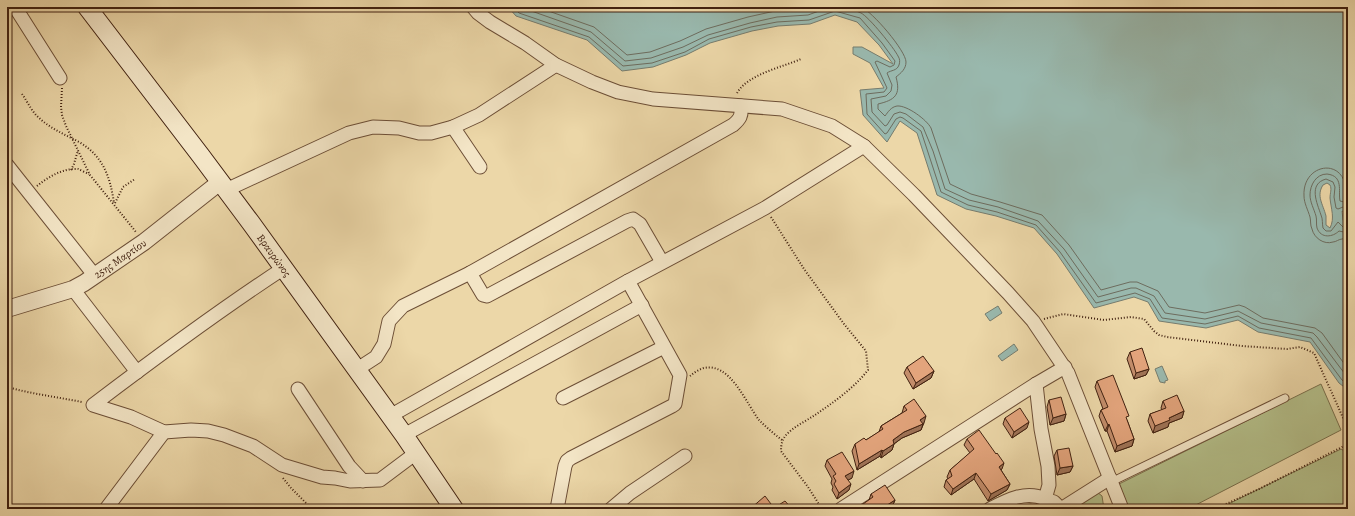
<svg xmlns="http://www.w3.org/2000/svg" width="1355" height="516" font-family="Alegreya,serif">
	<style>
		.green { fill: #b4bf8a; stroke: #7a704d }
		.water { fill: #99b8ad; stroke: #767c6e; fill-rule: evenodd }
		.lines { fill: none; stroke-linecap: round; stroke-linejoin: round }
		.shore { stroke: #6d6c5e; stroke-width: 1 }
		.service-casing { stroke: #6c4e36; stroke-width: 9 }
		.minor-casing { stroke: #6c4e36; stroke-width: 15 }
		.tertiary-casing { stroke: #6c4e36; stroke-width: 18 }
		.secondary-casing { stroke: #412110; stroke-width: 20 }
		.path { stroke: #412110; stroke-width: 2; stroke-dasharray: 1 2; stroke-linecap: butt }
		.service { stroke: #f3e5c6; stroke-width: 7 }
		.minor { stroke: #f3e5c6; stroke-width: 13 }
		.tertiary { stroke: #f3e5c6; stroke-width: 16 }
		.secondary { stroke: #f3e5c6; stroke-width: 18 }
		.wall { fill: #c38d6b; stroke: #412110 }
		.shaded-wall { fill: #9f7357; stroke: #412110 }
		.building { fill: #e3a47c; stroke: #412110 }
		.labels { text-anchor: middle; stroke-width: 4; stroke-linejoin: round; paint-order: stroke }
		.street-label { font-size: 11px; fill: #412110; stroke: #f3e5c6 }
	</style>
	<rect width="100%" height="100%" fill="#ecd7a8"/>
	<filter id="stains"><feTurbulence type="fractalNoise" baseFrequency=".005" numOctaves="4"/><feColorMatrix values="0 0 0 0 .2 0 0 0 0 .09 0 0 0 0 .02 0 0 0 .5 -.17"/></filter>
	<radialGradient id="worn" r=".72"><stop offset=".6" stop-color="#630" stop-opacity="0"/><stop offset="1" stop-color="#630" stop-opacity=".3"/></radialGradient>
	<!-- green -->
	<g class="green">
		<path d="M1321,384l20,46 -153,79h-59l-10,-25z"/>
		<path d="M1341,449l7,4v53l-6,3h-124z"/>
		<path d="M1097,492l5,4 2,13h-32z"/>
		<path d="M1031,504l13,5h-40l2,-2z"/>
	</g>
	<!-- water -->
	<g class="water">
		<path d="M508,7h840v207l-6,-3 1,9 5,6v164l-9,-7 -29,-41 -52,-10 -20,-12 -32,8 -47,-7 -11,-19 -14,-5 -40,11 -37,-54 -23,-26 -38,-12 -30,-7 -29,-14 -20,-62 -17,-12 -13,21 -24,-27 -3,-25 24,-2 -14,-25 -17,-9v-7h9l31,17 -14,-19 -22,-23 -22,-7 -25,9 -32,2 -26,5 -42,12 -24,12 -33,12 -31,4 -35,-31 -71,-24zM1327,183l3,2c2,4 0,8 0,13 1,11 5,20 0,30l-4,-3c0,-3 0,-6 0,-9 -3,-12 -10,-20 -3,-31z"/>
		<path d="M998,306l4,7 -12,8 -5,-7z"/>
		<path d="M1014,344l4,6 -16,11 -4,-5z"/>
		<path d="M1162,366l6,14 -3,1v2l-5,-1 -5,-13z"/>
	</g>
	<g class="lines">
		<!-- shore -->
		<g class="shore">
			<path d="M513,7l6,6 70,24 34,29 29,-3 33,-11 24,-13 42,-12 26,-5 32,-2 26,-9 25,7 22,25 13,18 -1,4 -4,2 -13,-6 -2,1 12,26 -3,4 -18,2 1,20 18,20 2,-1 9,-14 4,-2 3,1 18,13 20,61 27,13 29,7 39,13 24,27 36,51 39,-10 15,6 12,19 43,6 33,-8 21,12 52,10 31,42 6,5"/>
			<path d="M520,7l71,25 34,29 26,-3 32,-11 25,-12 42,-12 27,-6 31,-2 22,-8"/>
			<path d="M537,7l57,20 33,28 23,-3 30,-11 26,-12 42,-12 27,-6 32,-2 7,-2"/>
			<path d="M840,7c7,2 15,3 21,6 8,4 33,35 37,43 2,3 2,6 1,9 -2,6 -8,5 -12,8l5,12 -1,6 -5,5 -15,3 1,13 13,14 2,-1 7,-11 6,-2 6,2 17,13 10,24 12,38 24,11 29,7 40,14 26,28 34,48 33,-9h5l18,8 11,17 40,6 33,-8 23,12 52,10 4,4 31,41"/>
			<path d="M861,7c11,4 45,44 45,55 0,7 -5,11 -10,15 5,18 -1,23 -18,27v5l7,7c3,-4 6,-9 12,-10 10,-1 30,14 34,22l19,56 21,10 29,8 42,13 27,30 32,45 29,-8h7l21,9 11,16 36,6 34,-8 6,2 18,11 52,10 7,5 26,36"/>
			<path d="M1348,197l-2,-2c2,-39 -44,-33 -42,1 0,7 4,14 6,21 1,4 0,8 2,12 2,9 12,16 21,13 3,0 6,-3 9,-3 2,-1 4,0 6,0"/>
			<path d="M1348,203l-8,-2c-2,-10 4,-25 -13,-27 -11,0 -17,11 -17,21 0,7 4,14 6,21 1,4 0,8 1,12 4,11 16,9 22,3l9,2"/>
			<path d="M1348,208l-5,-1 -5,2 -2,-1 -2,-11 1,-10 -2,-5 -7,-3c-18,5 -9,24 -5,36 2,4 1,9 2,13l3,3h5l7,-9 6,6h4"/>
		</g>
		<defs>
			<path id="service" d="M1111,482l174,-84"/>
			<g id="minor">
				<path d="M15,7l45,71"/>
				<path d="M473,7l5,6 12,9 35,21 31,22 36,17 26,10 35,7 129,10 50,17 32,20 50,49 94,98 25,28 35,52 54,136"/>
				<path d="M453,127l27,40"/>
				<path d="M7,165l88,111"/>
				<path d="M226,190l123,-57 24,-6 26,1 20,5h12l22,-6 26,-12 77,-50"/>
				<path d="M284,268c-66,43 -129,90 -191,137l38,12 33,15 27,-2 17,1 16,4 29,11 29,19 40,12 13,1 15,3 30,-1 36,-27"/>
				<path d="M470,273l13,22 4,1 140,-75 6,-2 7,5 22,38"/>
				<path d="M73,289l64,83"/>
				<path d="M356,370l20,-13 8,-13 5,-23 14,-15 67,-33 263,-148c7,-6 9,-9 8,-19"/>
				<path d="M1036,384l5,45 7,37 1,19 -4,14 9,3 7,7"/>
				<path d="M298,389l51,77 14,15"/>
				<path d="M563,398l101,-51"/>
				<path d="M390,416l238,-135 137,-73 99,-62"/>
				<path d="M404,435l238,-130"/>
				<path d="M106,509l58,-77"/>
				<path d="M557,509l8,-43 2,-5 4,-3 101,-52 3,-2 5,-29 -52,-94"/>
				<path d="M611,509l19,-16 55,-37"/>
				<path d="M841,509l195,-125 29,-17"/>
				<path d="M990,509c17,-9 36,-19 55,-10"/>
				<path d="M1061,509l49,-31"/>
			</g>
			<g id="tertiary">
				<path id="s1" d="M7,309l66,-20 11,-6 60,-41 76,-60"/>
			</g>
			<g id="secondary">
				<path id="s2" d="M87,7l114,149 50,67 153,212 50,74"/>
			</g>
		</defs>
		<!-- service casing -->
		<use href="#service" class="service-casing"/>
		<!-- minor casing -->
		<use href="#minor" class="minor-casing"/>
		<!-- tertiary casing -->
		<use href="#tertiary" class="tertiary-casing"/>
		<!-- secondary casing -->
		<use href="#secondary" class="secondary-casing"/>
		<!-- path -->
		<g class="path">
			<path d="M62,88l-1,19 1,8 4,11 24,49 46,57"/>
			<path d="M737,93c11,-19 46,-26 64,-34"/>
			<path d="M22,94c5,7 9,16 15,22 12,12 27,18 42,26 24,14 31,34 35,61"/>
			<path d="M71,170l3,-6 4,-14"/>
			<path d="M37,186c11,-9 26,-18 41,-17 3,1 8,4 11,5"/>
			<path d="M115,203l8,-16 12,-8"/>
			<path d="M771,217l33,52 40,55 22,27 2,19c-14,18 -34,32 -53,45 -9,6 -20,11 -28,19 -5,5 -6,11 -6,17l27,36 14,22"/>
			<path d="M1044,319l19,-5 41,6 27,-3 13,2 10,12 5,4 8,2 75,9 45,3 13,-2 14,6 34,76"/>
			<path d="M690,376c4,-3 9,-7 14,-8 26,-6 42,35 55,52 7,7 15,14 23,20"/>
			<path d="M7,387c25,7 50,10 75,15"/>
			<path d="M283,478l8,10 21,21"/>
			<path d="M1215,509l44,-20 89,-45"/>
		</g>
		<!-- service -->
		<use href="#service" class="service"/>
		<!-- minor -->
		<use href="#minor" class="minor"/>
		<!-- tertiary -->
		<use href="#tertiary" class="tertiary"/>
		<!-- secondary -->
		<use href="#secondary" class="secondary"/>
	</g>
	<!-- wall -->
	<g class="wall">
		<path d="M1130,352l19,17 -3,6 -12,4 -7,-20z"/>
		<path d="M907,367l27,4 -3,7 -18,11 -9,-16z"/>
		<path d="M1097,381l30,39 7,19 -2,7 -17,6 -8,-21h-2l-6,-15 2,-6 2,-1 -8,-22z"/>
		<path d="M1049,400l17,14 -2,7 -14,4 -3,-18z"/>
		<path d="M1163,401l21,10 -2,7 -13,5 -1,4 -15,6 -5,-12 2,-7 12,-4 -1,-2z"/>
		<path d="M904,406l20,17 -3,7 -19,8 -8,6 -2,6 -11,8 -1,-2 -23,14 -5,-19 3,-7 11,-4 13,-8 2,-6 21,-13z"/>
		<path d="M1005,418l22,10 -15,10 -9,-14z"/>
		<path d="M967,439l35,30 -1,1 9,14 -3,6 -19,11 -14,-22 -23,16 -7,-8 2,-7 2,-1 -1,-2 3,-7 20,-17 -6,-8z"/>
		<path d="M1057,450l16,16 -3,6 -13,3 -3,-19z"/>
		<path d="M827,460l25,18 -4,2 1,10 -12,9 -5,-9 1,-3 -2,-4 1,-4 -7,-13z"/>
		<path d="M871,494l24,6 -3,7 -23,-7z"/>
	</g>
	<!-- shaded-wall -->
	<g class="shaded-wall">
		<path d="M1149,369l-3,6 -12,4 2,-6z"/>
		<path d="M934,371l-3,7 -18,11 3,-6z"/>
		<path d="M1184,411l-2,7 -13,5 -1,4 -15,6 2,-7 14,-8z"/>
		<path d="M1066,414l-2,7 -14,4 3,-7z"/>
		<path d="M926,416l-2,7 -6,3 2,-6z"/>
		<path d="M1029,422l-2,6 -15,10 2,-6z"/>
		<path d="M923,424l-2,6 -19,8 -11,8 2,-6 11,-8z"/>
		<path d="M1109,424l-2,7h-2l3,-6z"/>
		<path d="M1134,439l-2,7 -17,6 2,-6z"/>
		<path d="M894,444l-2,6 -11,8 2,-7z"/>
		<path d="M882,450l-2,6 -23,14 2,-6z"/>
		<path d="M1004,463l-2,6 -6,4 3,-6z"/>
		<path d="M1073,466l-3,6 -13,3 3,-7z"/>
		<path d="M854,471l-2,7 -9,5 2,-7z"/>
		<path d="M976,473l-2,6 -23,16 2,-6z"/>
		<path d="M851,484l-2,6 -12,9 2,-6z"/>
		<path d="M1010,484l-3,6 -19,11 3,-7z"/>
		<path d="M895,500l-3,7 -3,2h-8z"/>
	</g>
	<!-- building -->
	<g class="building">
		<path d="M1142,348l7,21 -13,4 -6,-21z"/>
		<path d="M923,356l11,15 -18,12 -9,-16z"/>
		<path d="M1113,375l16,41 -3,1 8,22 -17,7 -8,-22 -1,1 -7,-15 7,-3 -11,-26z"/>
		<path d="M1177,395l7,16 -15,7 1,2 -15,6 -5,-12 16,-6 -3,-7z"/>
		<path d="M1061,397l5,17 -13,4 -4,-18z"/>
		<path d="M914,399l12,17 -6,4 3,4 -19,8 -11,8 1,4 -11,7 -1,-1 -23,14 -4,-20 9,-6 2,2 17,-11 -2,-3 26,-16 -3,-4z"/>
		<path d="M1020,408l9,14 -15,10 -9,-14z"/>
		<path d="M979,430l17,24 1,-1 7,10 -5,4 11,17 -19,10 -15,-21 -23,16 -7,-9 6,-4 -2,-6 24,-21 -7,-10z"/>
		<path d="M1069,448l4,18 -13,2 -3,-18z"/>
		<path d="M842,452l12,19 -9,5 6,8 -12,9 -5,-9 2,-3 -3,-5 3,-2 -9,-14z"/>
		<path d="M885,485l10,15 -14,9h-25l17,-12 -2,-3z"/>
		<path d="M765,496l9,12 11,-7 7,8h-42z"/>
	</g>
	<g class="labels">
		<!-- street labels -->
		<g class="street-label">
			<text dy="4" stroke="none"><textPath href="#s2" startOffset="311">Βραυρώνος</textPath></text>
			<text dy="4" stroke="none"><textPath href="#s1" startOffset="125">25ης Μαρτίου</textPath></text>
		</g>
	</g>
	<!-- margin -->
	<rect width="1355" height="516" fill="none" stroke="#ecd7a8" stroke-width="24"/>
	<rect x="8" y="8" width="1339" height="500" fill="none" stroke="#412110" stroke-width="2"/>
	<rect x="12" y="12" width="1331" height="492" fill="none" stroke="#412110"/>
	<rect width="100%" height="100%" filter="url(#stains)"/>
	<rect width="100%" height="100%" fill="url(#worn)"/>
</svg>
